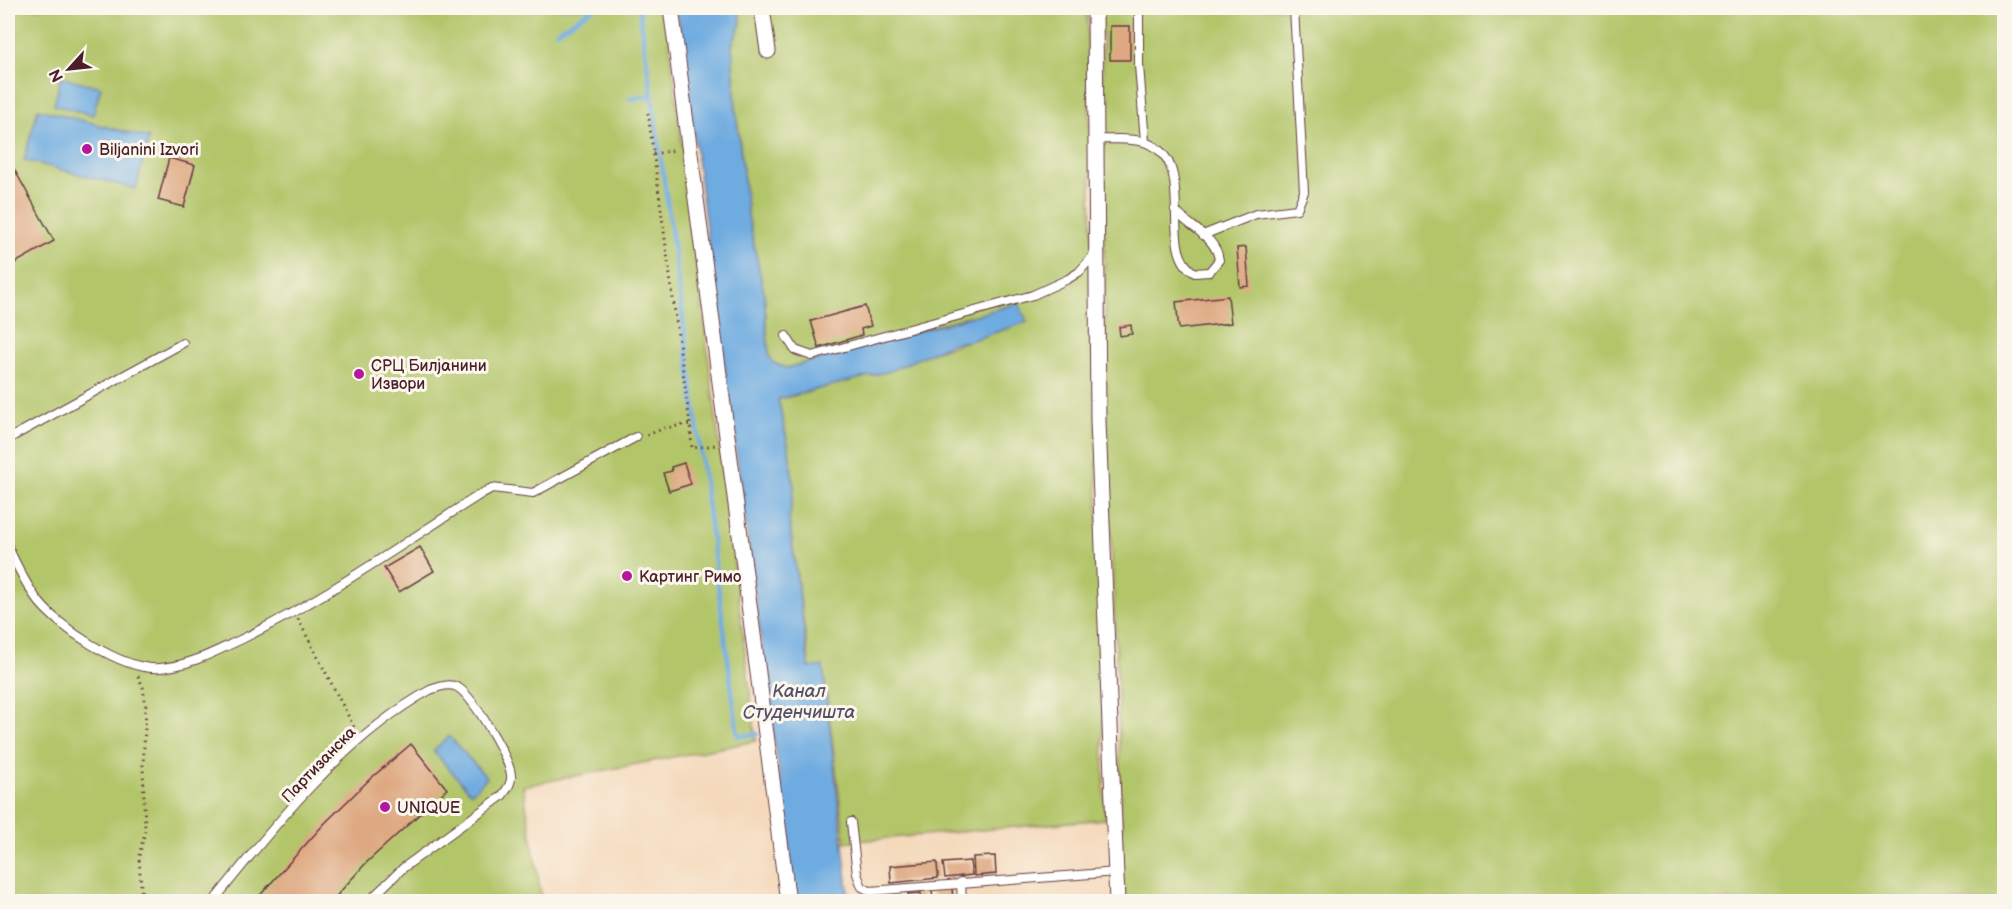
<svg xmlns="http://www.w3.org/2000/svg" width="2012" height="909" font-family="'Balsamiq Sans',sans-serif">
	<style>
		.green { fill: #b2c569; stroke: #7e724a; stroke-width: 1.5 }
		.water { fill: #6eabe0; stroke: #5c6586; stroke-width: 1.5 }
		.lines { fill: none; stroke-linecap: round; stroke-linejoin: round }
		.stream { stroke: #6eabe0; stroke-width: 4.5 }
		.building { fill: #dea982 }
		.lane-casing { stroke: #643b41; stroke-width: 10 }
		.street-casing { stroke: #643b41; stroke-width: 17 }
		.path { stroke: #643b41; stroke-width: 3; stroke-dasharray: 1.5 4.5; stroke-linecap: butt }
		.lane { stroke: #fff; stroke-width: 8 }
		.street { stroke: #fff; stroke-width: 15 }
		.poi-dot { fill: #b5179e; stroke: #fbf7ec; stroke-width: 2 }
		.labels { text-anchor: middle; stroke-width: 6; stroke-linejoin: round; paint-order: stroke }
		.poi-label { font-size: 16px; fill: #4a1f2b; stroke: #fbf7ec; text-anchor: start }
		.street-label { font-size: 16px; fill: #4a1f2b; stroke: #fbf7ec }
		.water-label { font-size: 18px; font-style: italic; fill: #57506a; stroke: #fbf7ec }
	</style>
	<rect width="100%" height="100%" fill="#fbf7ec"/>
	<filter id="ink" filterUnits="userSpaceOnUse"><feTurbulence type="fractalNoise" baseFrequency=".0167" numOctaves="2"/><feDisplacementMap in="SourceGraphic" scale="12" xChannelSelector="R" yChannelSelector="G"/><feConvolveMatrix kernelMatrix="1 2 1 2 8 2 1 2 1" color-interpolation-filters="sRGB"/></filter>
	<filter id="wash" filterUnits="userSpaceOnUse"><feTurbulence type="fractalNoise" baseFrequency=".008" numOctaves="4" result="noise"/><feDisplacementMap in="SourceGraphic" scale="24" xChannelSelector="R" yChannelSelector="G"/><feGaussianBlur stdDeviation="1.35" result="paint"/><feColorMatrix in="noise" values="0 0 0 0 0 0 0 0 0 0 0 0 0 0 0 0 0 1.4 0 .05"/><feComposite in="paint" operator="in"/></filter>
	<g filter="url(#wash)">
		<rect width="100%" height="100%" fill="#f4d9bb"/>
		<!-- green -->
		<g class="green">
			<path d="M8,8h657l91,733 -233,45 19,115 -523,1 -11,-6z"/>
			<path d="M739,8h348l18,811 -260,23 -22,-175 -13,2 -21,-149 5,-32 -6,-44 -10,-45 28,-6 221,-71 -59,-6 -182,52 -13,-5 -4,-8 -5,-62 -16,-77 -12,-105 -4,-66 9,-22z"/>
			<path d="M1102,8h902v893h-880l-7,-227 -11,-247z"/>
		</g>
		<!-- water -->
		<g class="water">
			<path d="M677,8h62l2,15 -9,22 4,66 12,105 16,77 5,62 4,8 13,5 12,-3 221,-62 8,19 -57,19 -17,2 -63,28 -112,28 10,45 6,44 -5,32 20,148 14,-2 26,232h7v3h-60z"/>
			<path d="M61,77l40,10 -8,28 -39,-10z"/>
			<path d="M38,109l111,29 -13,51 -112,-29z"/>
			<path d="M449,736l38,42 -16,15 -38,-42z"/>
		</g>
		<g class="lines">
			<!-- stream -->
			<g class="stream">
				<path d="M639,8l31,213 68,515 19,-2"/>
				<path d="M556,32l38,-24"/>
				<path d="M630,99l22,-4"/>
			</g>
		</g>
		<g id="blocks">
			<!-- building -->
			<g class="building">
				<rect x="1110" y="26" width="20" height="34"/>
				<path d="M8,158l46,83 -46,26z"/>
				<path d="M169,158l26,7 -11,42 -26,-7z"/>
				<path d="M1246,247l3,39 -9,1 -3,-39z"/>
				<path d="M1228,296l3,27 -52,6 -3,-27z"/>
				<path d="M865,306l6,20 -10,3 1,6 -43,13 -8,-27z"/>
				<path d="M1131,325l1,9 -12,2 -1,-9z"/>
				<path d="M684,463l7,21 -22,7 -6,-18 9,-2 -1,-4z"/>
				<path d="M420,547l14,24 -35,21 -15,-24z"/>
				<path d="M411,744l36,45 -81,74 -35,39h-77l70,-78 46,-45z"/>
				<path d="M995,856l1,18 -22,2 -1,-19z"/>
				<path d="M970,861l2,14 -27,3 -2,-15z"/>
				<path d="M937,862l1,16 -47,5 -1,-17z"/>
				<path d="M952,887l1,15h-20l-1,-13z"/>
				<path d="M921,893l1,9h-13l-1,-8z"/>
			</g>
		</g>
	</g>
	<g filter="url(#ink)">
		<use href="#blocks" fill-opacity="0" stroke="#643b41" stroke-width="1.5"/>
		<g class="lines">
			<defs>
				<g id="lane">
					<path d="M1139,8v57l6,77"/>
					<path d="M1097,139c16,1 35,-2 50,4 53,20 8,108 48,130l14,-1 10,-12c-3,-24 -30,-32 -44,-50"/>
					<path d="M1203,235l53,-21 41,-5 7,-17 -10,-184"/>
					<path d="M786,336l9,14 17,6 221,-61 35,-16 11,-7 15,-17"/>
					<path d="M8,439l175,-96"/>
					<path d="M8,547c8,17 17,36 28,51 21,29 87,73 124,70 29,-2 54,-16 80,-28 85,-41 162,-96 241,-146l11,-6 41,5 103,-56"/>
					<path d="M851,822l6,52 5,13 8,4 247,-19"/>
					<path d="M961,882l1,20"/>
					<path d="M213,902c61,-77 131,-164 217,-212 9,-3 18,-7 27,-3 14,6 53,72 54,88 1,8 -4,14 -9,21l-99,72 -35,34"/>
				</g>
				<g id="street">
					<path d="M671,8l117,894"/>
					<path d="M762,8l6,43"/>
					<path d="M1095,8l3,413 19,481"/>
				</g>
			</defs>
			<!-- lane casing -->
			<use href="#lane" class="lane-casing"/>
			<!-- street casing -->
			<use href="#street" class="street-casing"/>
			<!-- path -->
			<g class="path">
				<path d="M648,113l42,311"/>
				<path d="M653,154l22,-4"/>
				<path d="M647,435l18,-7 25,-4 2,24 24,-3"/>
				<path d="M298,619l58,112"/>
				<path d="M138,676l5,11 3,21 -3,58 2,65 -6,25 3,46"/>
			</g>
			<!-- lane -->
			<use href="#lane" class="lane"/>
			<!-- street -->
			<use href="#street" class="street"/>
		</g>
	</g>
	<!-- markers -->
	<g class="poi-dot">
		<circle cx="87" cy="149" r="6"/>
		<circle cx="359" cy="374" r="6"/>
		<circle cx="627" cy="576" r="6"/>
		<circle cx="385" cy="807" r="6"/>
	</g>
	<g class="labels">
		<!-- poi labels -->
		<g class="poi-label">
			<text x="99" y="155">Biljanini Izvori</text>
			<text x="371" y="371">СРЦ Билјанини<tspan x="371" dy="18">Извори</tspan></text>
			<text x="639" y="582">Картинг Римо</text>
			<text x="397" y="813">UNIQUE</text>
		</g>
		<!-- street labels -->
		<g class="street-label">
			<text transform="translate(318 764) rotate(-46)" y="6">Партизанска</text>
		</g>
		<!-- water labels -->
		<g class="water-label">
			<text x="799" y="697">Канал<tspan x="799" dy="21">Студенчишта</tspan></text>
		</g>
	</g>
	<!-- margin -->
	<rect width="2012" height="909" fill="none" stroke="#fbf7ec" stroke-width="30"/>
	<!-- north arrow -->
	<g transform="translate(69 69) rotate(243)" stroke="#fbf7ec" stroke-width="4.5" paint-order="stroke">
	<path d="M0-4.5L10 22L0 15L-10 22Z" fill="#4a1f2b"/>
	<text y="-9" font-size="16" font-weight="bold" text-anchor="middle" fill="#4a1f2b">N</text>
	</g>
</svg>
